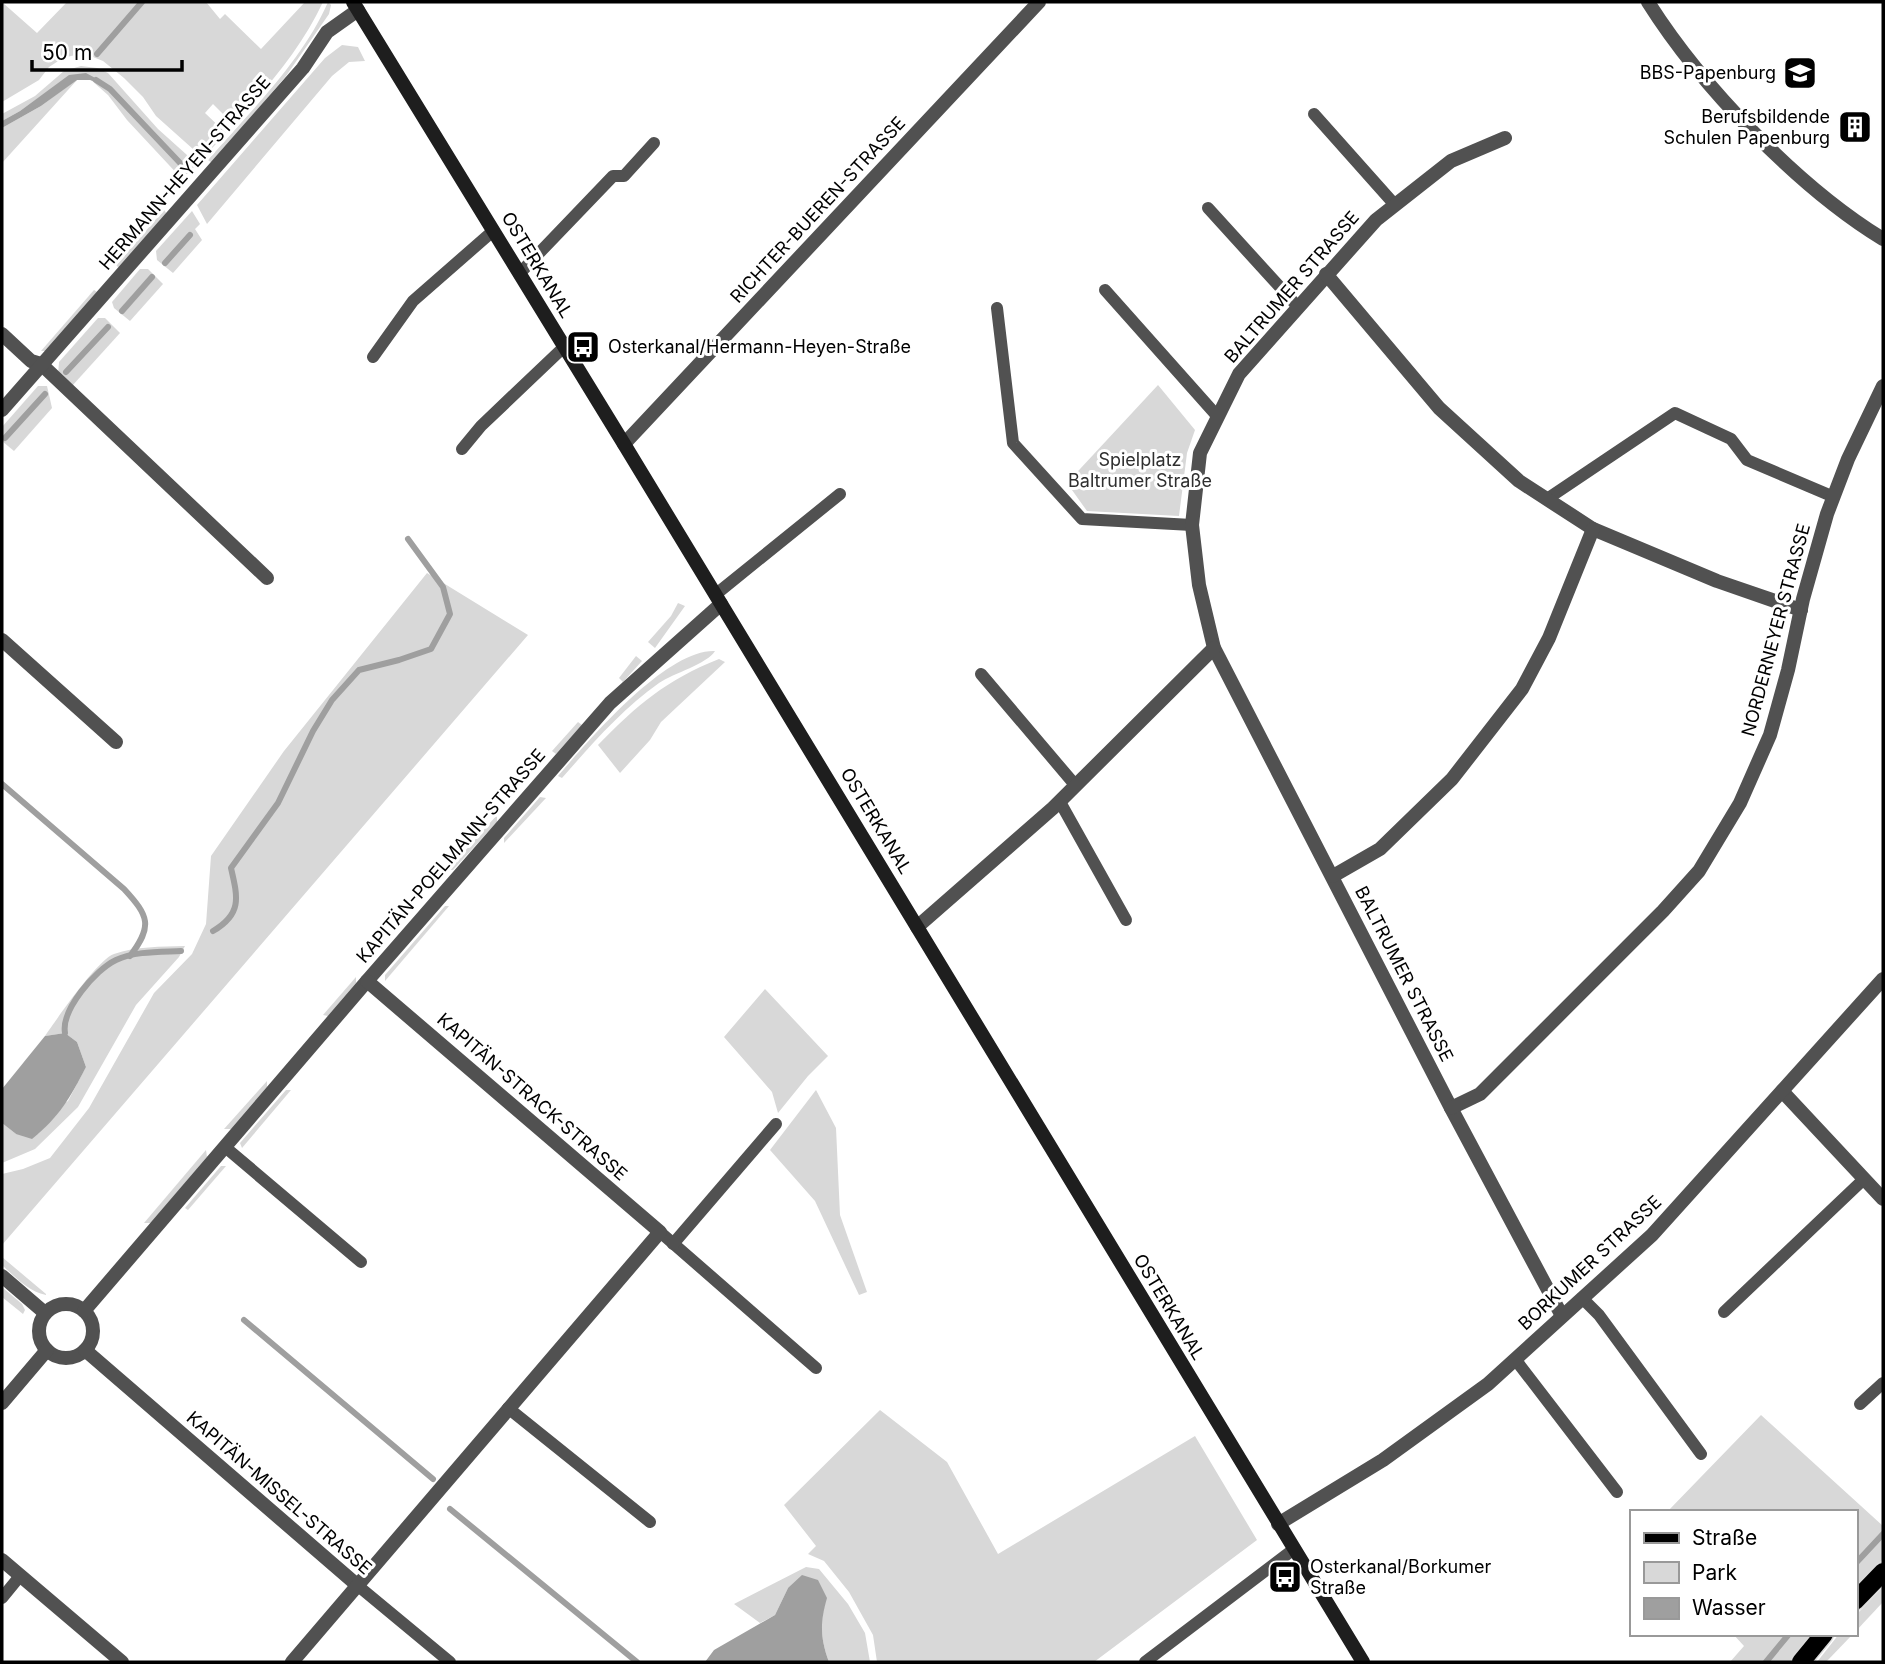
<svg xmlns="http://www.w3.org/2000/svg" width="1885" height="1664" font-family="Inter,sans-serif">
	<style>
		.green { fill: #d8d8d8 }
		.water { fill: #9f9f9f }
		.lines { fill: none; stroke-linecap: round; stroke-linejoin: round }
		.stream { stroke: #9f9f9f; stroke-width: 6 }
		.primary-casing { stroke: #dbdbdb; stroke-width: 21 }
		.service { stroke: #515151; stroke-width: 12 }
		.minor { stroke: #515151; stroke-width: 14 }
		.secondary { stroke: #1e1e1e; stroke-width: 14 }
		.primary { stroke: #000; stroke-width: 18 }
		.labels { text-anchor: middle; stroke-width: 6; stroke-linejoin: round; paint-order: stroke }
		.poi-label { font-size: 18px; fill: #000; stroke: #fff; text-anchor: end }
		.street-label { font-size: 18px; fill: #000; stroke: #fff }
		.park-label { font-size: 18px; fill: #2f2f2f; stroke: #fff }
	</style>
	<rect width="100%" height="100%" fill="#fff"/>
	<!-- green -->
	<g class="green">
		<path d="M67,2h139l14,17 5,-5 36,35 44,-47h18c-21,45 -56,87 -90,122l-20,-20 -8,9 21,20 -23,25 -47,-42 -13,-19 -19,-19 -21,-17 -20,-8 -20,5 -14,9 -10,13 -37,22v-97l1,-2 34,30z"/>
		<path d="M328,2l3,3 -2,9 -43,62 -74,87 -4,-3c41,-47 95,-100 120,-158z"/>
		<path d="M342,45l16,2 7,14 -16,1 -17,14 -125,148 -10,-19 128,-147z"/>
		<path d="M81,66l16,2 11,5 50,56 39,35 -15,15 -55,-59 -19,-25 -17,-15h-14l-75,83v-35l39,-22 35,-26 -7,-4 -49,35 -18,10v-7l33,-18 29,-25z"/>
		<path d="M164,210l3,4 -48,54 -3,-3z"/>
		<path d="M192,211l8,13 -5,5 7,11 -29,33 -16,-13 -1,-9z"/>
		<path d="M140,269h8l15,15 -33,37 -16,-13 -2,-6z"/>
		<path d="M94,290l3,2 -51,59h-5z"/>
		<path d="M98,318h7l15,15 -48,53 -14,-10 1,-14z"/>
		<path d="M1158,385l37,45 -8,23 -8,63 -92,-5 -20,-28z"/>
		<path d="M38,386h9l5,22 -38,43 -12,-10v-14z"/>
		<path d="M427,573l101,62 -526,610v-71l21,-5 27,-11 39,-50 65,-115 38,-39 14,-30 5,-68 73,-105z"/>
		<path d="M678,603l7,3 -30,42 -7,-6 23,-26z"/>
		<path d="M715,651c-8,13 -41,22 -56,32 -37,26 -67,61 -97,95l-4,-2c31,-36 108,-127 157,-125z"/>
		<path d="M636,656l6,5 -19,21 -4,-4z"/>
		<path d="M719,659l6,3 -64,60 -11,18 -30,33 -22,-28c39,-40 68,-65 121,-86z"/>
		<path d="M578,722l4,3 -26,29 -4,-3z"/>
		<path d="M540,797l6,1 -42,45v-5z"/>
		<path d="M497,815v7l-44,48h-5z"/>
		<path d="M445,906h4l-64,75v-6z"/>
		<path d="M185,946l-6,11 -43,48 -58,102 -43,42 -33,14v-40l14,11 52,-33 18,-34 -9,-25 -12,-9 -20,3c11,-16 53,-77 69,-82 22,-8 47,-7 71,-8z"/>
		<path d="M356,977v6l-28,33 -5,-1z"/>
		<path d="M765,989l63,67 -20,20 -30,37 -6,-21 -48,-55z"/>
		<path d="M267,1081v6l-36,42h-7z"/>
		<path d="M286,1090h5l-49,58 -2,-5z"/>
		<path d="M816,1090l20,38 4,87 27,77 -8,3 -44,-94 -45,-51z"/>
		<path d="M206,1150l1,7 -56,66h-7z"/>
		<path d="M221,1166h5l-38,44 -3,-2z"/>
		<path d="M2,1257l44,37v1c-17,-3 -31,-18 -44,-30z"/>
		<path d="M2,1287l20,17 3,6 -2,4 -21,-17z"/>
		<path d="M880,1410l67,52 51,92 197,-118 62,104 -163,122h-217l-4,-27 -24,-43 -25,-31 -16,-7 8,-8 -32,-41z"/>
		<path d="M1761,1415l122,111v33l-28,30v-77h-188z"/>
		<path d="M806,1567l13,2 29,35 17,29 5,29h-41c-9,-25 -9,-39 -3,-64l-38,-10 -13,27 -15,8 -26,-19z"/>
		<path d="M1883,1587v15l-28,30v-16z"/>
		<path d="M1733,1634h80l-23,28h-60l14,-16z"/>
		<path d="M1839,1634h14l-27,28h-9z"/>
	</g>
	<!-- water -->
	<g class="water">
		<path d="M86,73l13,7 3,4 -12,-4h-13l-36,26 -39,22v-7l18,-10 49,-36z"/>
		<path d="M65,1033l12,9 9,25c-16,31 -26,49 -54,72l-16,-5 -14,-11v-34l43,-53z"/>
		<path d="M802,1575l16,5 9,18c-7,25 -7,39 2,64h-124l9,-12 61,-35 13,-27z"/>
	</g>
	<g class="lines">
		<!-- stream -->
		<g class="stream">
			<path d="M97,54l45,-52"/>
			<path d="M96,80l14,9 72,76"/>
			<path d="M165,263l25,-28"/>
			<path d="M122,311l30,-34"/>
			<path d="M66,372l42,-45"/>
			<path d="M5,438l40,-44"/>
			<path d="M2,784l122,105c25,27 29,37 6,67"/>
			<path d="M213,931c29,-17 25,-33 18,-63l47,-65 35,-72 19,-31 27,-30 40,-10 32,-11 19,-35 -7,-27 -35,-48"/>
			<path d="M65,1033c-4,-23 30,-63 51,-73 19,-9 44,-8 65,-9"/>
			<path d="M244,1320l189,159"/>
			<path d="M450,1509l187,153"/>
			<path d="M1855,1564l28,-30"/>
			<path d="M1766,1662l23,-28"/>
		</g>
		<defs>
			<g id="primary">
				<path d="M1855,1601l28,-29"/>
				<path d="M1801,1662l23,-28"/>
			</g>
		</defs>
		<!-- primary casing -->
		<use href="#primary" class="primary-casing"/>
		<!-- service -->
		<g class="service">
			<path d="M1314,114l81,91"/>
			<path d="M1208,208l90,99"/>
			<path d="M519,274l94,-98h11l30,-33"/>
			<path d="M1105,290l113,127"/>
			<path d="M997,308l16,135 69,76 110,6"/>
			<path d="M373,357l40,-56 80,-70"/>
			<path d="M462,449l19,-23 83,-79"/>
			<path d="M1547,499l128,-86 56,26 16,21 87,37"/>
			<path d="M715,595l125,-101"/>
			<path d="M981,674l95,112"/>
			<path d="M1060,802l66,118"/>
			<path d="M225,1147l136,115"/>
			<path d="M660,1232l156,136"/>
			<path d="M673,1244l103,-120"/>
			<path d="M1582,1298l17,17 102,139"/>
			<path d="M1724,1312l140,-133"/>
			<path d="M1515,1359l102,133"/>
			<path d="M1860,1404l23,-21"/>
			<path d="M508,1408l142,114"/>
			<path d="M357,1585l93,77"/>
			<path d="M2,1598l18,-22"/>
			<path d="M1145,1662l149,-113"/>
		</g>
		<!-- minor -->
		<g class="minor">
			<path d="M1648,2c53,84 150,185 235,237"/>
			<path d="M1505,138l-54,23 -75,59 -137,154 -39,79 -8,72 7,60 15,63 237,460 111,208"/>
			<path d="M1326,274l113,134 80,73 74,48 124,52 84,29"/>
			<path d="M2,334l29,27 10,3 226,214"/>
			<path d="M2,410l301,-342 24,-36 31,-22"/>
			<path d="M624,444l415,-442"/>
			<path d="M2,640l114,102"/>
			<path d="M1333,876l47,-27 72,-70 70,-90 27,-51 44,-109"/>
			<path d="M917,927l136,-119 161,-160"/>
			<path d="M1782,1091l101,108"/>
			<path d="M1451,1108l29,-14 183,-183 36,-40 41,-68 30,-68 18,-65 15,-71 24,-85 21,-55 35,-73"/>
			<path d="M2,1276l43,37"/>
			<circle cx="66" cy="1331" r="27"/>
			<path d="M84,1311l283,-330 243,-278 111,-99"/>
			<path d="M85,1350l272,235"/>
			<path d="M2,1403l45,-53"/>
			<path d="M1278,1524l105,-64 105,-76 164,-149 231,-256"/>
			<path d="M2,1560l120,102"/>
			<path d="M292,1662l368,-430 -293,-251"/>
		</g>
		<!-- secondary -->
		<path class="secondary" d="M353,2l271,442 739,1218"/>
		<!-- primary -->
		<use href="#primary" class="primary"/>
	</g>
	<!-- icons -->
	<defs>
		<symbol id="school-square" viewBox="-11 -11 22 22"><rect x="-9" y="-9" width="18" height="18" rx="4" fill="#000" stroke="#fff"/><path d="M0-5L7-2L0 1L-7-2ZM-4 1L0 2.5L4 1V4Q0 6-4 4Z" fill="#fff"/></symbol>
		<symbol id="building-square" viewBox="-11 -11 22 22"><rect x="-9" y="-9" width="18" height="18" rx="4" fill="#000" stroke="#fff"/><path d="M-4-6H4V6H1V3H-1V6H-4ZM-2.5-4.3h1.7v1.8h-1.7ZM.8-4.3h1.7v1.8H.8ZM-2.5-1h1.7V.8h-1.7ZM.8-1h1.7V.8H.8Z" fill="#fff"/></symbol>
		<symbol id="bus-square" viewBox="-11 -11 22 22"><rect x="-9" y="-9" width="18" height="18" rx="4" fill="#000" stroke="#fff"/><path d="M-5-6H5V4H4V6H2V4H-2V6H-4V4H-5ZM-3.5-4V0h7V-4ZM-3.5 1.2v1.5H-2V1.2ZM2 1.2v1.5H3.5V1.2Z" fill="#fff"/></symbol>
	</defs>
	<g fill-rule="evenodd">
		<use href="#school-square" x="1781" y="54" width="38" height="38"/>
		<use href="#building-square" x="1836" y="108" width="38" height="38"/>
		<use href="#bus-square" x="564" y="328" width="38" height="38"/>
		<use href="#bus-square" x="1266" y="1558" width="38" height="38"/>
	</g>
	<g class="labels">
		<!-- poi labels -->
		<g class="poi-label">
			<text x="1776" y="79">BBS-Papenburg</text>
			<text x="1830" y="123">Berufsbildende<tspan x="1830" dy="21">Schulen Papenburg</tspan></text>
			<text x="608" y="353" text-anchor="start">Osterkanal/Hermann-Heyen-Straße</text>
			<text x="1310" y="1573" text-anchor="start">Osterkanal/Borkumer<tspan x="1310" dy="21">Straße</tspan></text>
		</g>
		<!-- street labels -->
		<g class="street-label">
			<text transform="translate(185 173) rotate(-49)" y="6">HERMANN-HEYEN-STRASSE</text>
			<text transform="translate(818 210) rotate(-47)" y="6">RICHTER-BUEREN-STRASSE</text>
			<text transform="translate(537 265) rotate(59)" y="6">OSTERKANAL</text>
			<text transform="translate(1292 287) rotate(-49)" y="6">BALTRUMER STRASSE</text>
			<text transform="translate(1776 630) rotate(-75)" y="6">NORDERNEYER STRASSE</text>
			<text transform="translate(876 821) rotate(59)" y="6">OSTERKANAL</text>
			<text transform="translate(451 856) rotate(-49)" y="6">KAPITÄN-POELMANN-STRASSE</text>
			<text transform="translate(1404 974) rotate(63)" y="6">BALTRUMER STRASSE</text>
			<text transform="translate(532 1097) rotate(41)" y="6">KAPITÄN-STRACK-STRASSE</text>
			<text transform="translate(1590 1263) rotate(-43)" y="6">BORKUMER STRASSE</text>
			<text transform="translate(1169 1307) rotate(59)" y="6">OSTERKANAL</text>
			<text transform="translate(279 1493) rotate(41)" y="6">KAPITÄN-MISSEL-STRASSE</text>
		</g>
		<!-- park labels -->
		<g class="park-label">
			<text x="1140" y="466">Spielplatz<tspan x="1140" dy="21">Baltrumer Straße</tspan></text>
		</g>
	</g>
	<!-- border -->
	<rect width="1885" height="1664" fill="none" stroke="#000000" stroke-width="7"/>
	<!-- legend -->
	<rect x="1630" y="1510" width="228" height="126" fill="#ffffff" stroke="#999999" stroke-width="2"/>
	<rect x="1644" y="1533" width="35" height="10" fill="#000000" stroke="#999999" stroke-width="2"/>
	<text x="1692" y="1545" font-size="21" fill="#000000">Straße</text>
	<rect x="1644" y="1562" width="35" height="21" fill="#d8d8d8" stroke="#999999" stroke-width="2"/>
	<text x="1692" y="1580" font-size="21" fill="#000000">Park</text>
	<rect x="1644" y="1598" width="35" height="21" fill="#9f9f9f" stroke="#999999" stroke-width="2"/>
	<text x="1692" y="1615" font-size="21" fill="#000000">Wasser</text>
	<!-- scale -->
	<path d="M32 60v10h150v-10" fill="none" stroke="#000000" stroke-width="3.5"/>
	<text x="42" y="60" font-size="21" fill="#000000" stroke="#ffffff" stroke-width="5" paint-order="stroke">50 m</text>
</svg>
